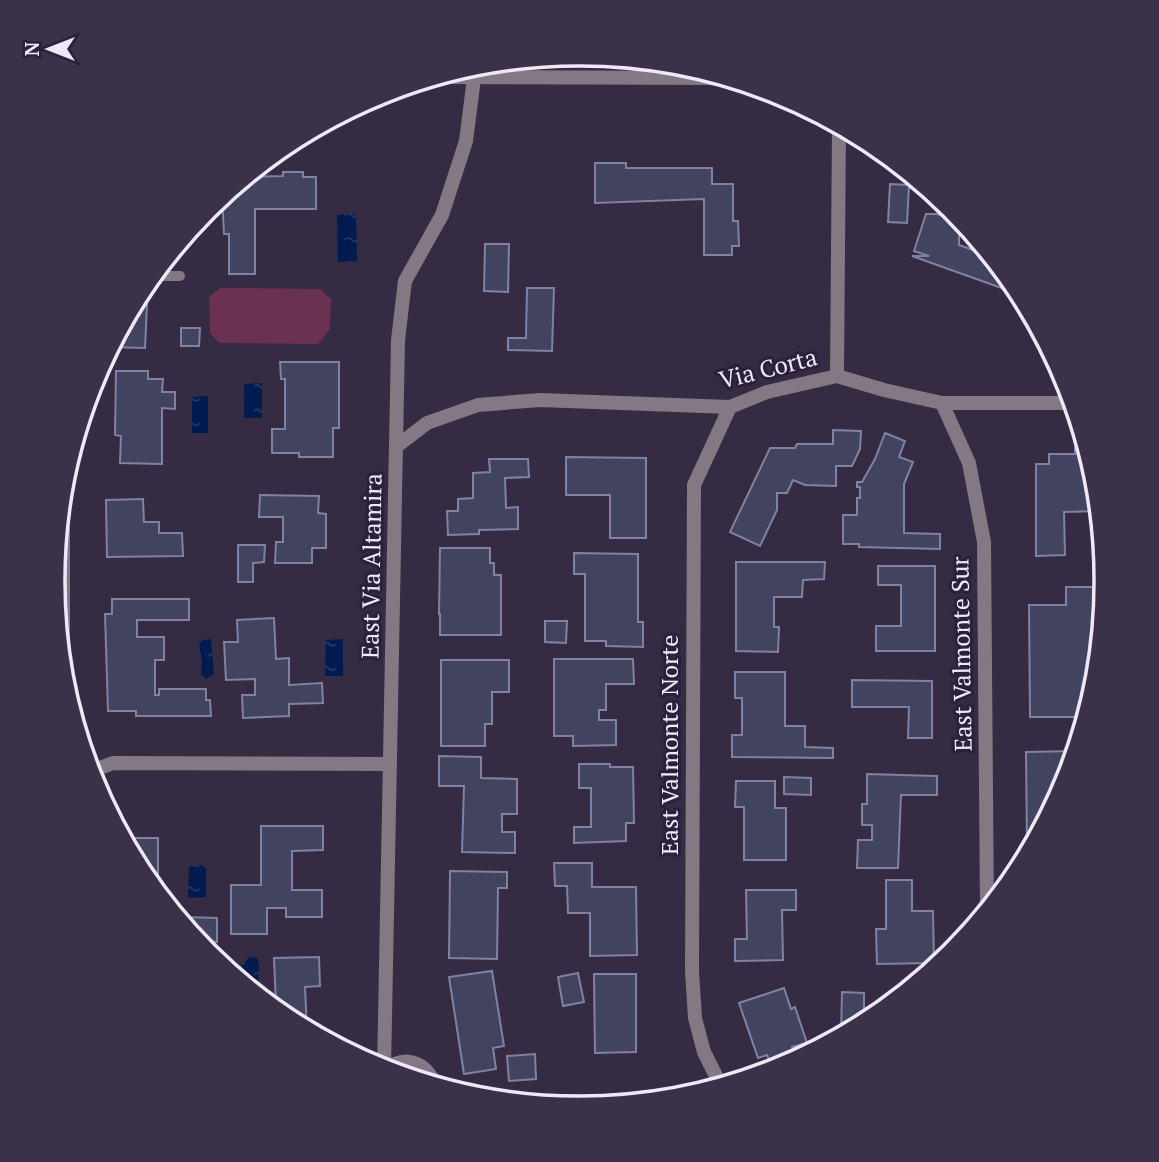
<svg xmlns="http://www.w3.org/2000/svg" width="1159" height="1162" font-family="'PT Serif',serif">
	<style>
		.park { fill: #6b3153 }
		.water { fill: url(#water-ripples) }
		.building { fill: #42435e; stroke: #8082a0; stroke-width: 2 }
		.lines { fill: none; stroke-linecap: round; stroke-linejoin: round }
		.lane { stroke: #837984; stroke-width: 10 }
		.street { stroke: #837984; stroke-width: 14 }
		.labels { text-anchor: middle; stroke-width: 6; stroke-linejoin: round; paint-order: stroke }
		.street-label { font-size: 24px; fill: #eee8f8; stroke: #2b2139 }
		.rim { fill: none; stroke: #eee8f8; stroke-width: 3.5 }
	</style>
	<defs>
		<pattern id="water-ripples" width="26" height="14" patternUnits="userSpaceOnUse" patternTransform="scale(1.75)"><rect width="26" height="14" fill="#001b50"/><path d="M2 4q2-2 4 0t4 0M15 11q2-2 4 0t4 0" fill="none" stroke="#263c6a"/></pattern>
	</defs>
	<rect width="100%" height="100%" fill="#352b43"/>
	<!-- park -->
	<path class="park" d="M220,288l100,1 11,10 -1,30 -12,15 -99,-1 -9,-10 -1,-36z"/>
	<!-- water -->
	<g class="water">
		<path d="M356,214l1,47 -19,1 -1,-47z"/>
		<path d="M262,383v35h-18v-34z"/>
		<path d="M208,396v37h-16v-36z"/>
		<path d="M211,639l3,35 -8,5 -5,-5 1,-12 -3,-18 4,-4z"/>
		<path d="M343,639v37h-18l1,-36z"/>
		<path d="M199,864l7,4v29l-18,1 1,-31z"/>
		<path d="M250,957l7,1 2,5 -1,25 -4,4 -13,-10 1,-18z"/>
	</g>
	<!-- building -->
	<g class="building">
		<path d="M595,163h31v5h86v16h21v37h5l1,25h-7v9h-28v-56l-109,4z"/>
		<path d="M283,172h20v5h13v32h-61v65h-26v-40h-5l-2,-38 23,-19 38,-1z"/>
		<path d="M890,184l19,1 -2,38 -19,-1z"/>
		<path d="M926,214h11l22,8v23l20,7 4,-6 38,49 -109,-39h17l-15,-5z"/>
		<path d="M485,244h24l-1,48 -24,-1z"/>
		<path d="M527,288h27l-2,63 -44,-1v-12h18z"/>
		<path d="M133,303l14,1 -2,44 -35,-1z"/>
		<path d="M181,328h19l-1,18h-18z"/>
		<path d="M280,362h59v66h-6v29h-34v-4h-27v-24h13v-50h-4z"/>
		<path d="M116,371h32v8h15l-1,13h13v17l-13,-1v56l-42,-1 1,-27 -6,-1z"/>
		<path d="M833,430l28,1 -1,18 -8,17h-16v20l-31,-1 -12,-5 -6,13h-10v17l-17,36 -30,-14 40,-84h25l2,-4h36z"/>
		<path d="M885,433l20,8 -6,16 14,5 -9,22v49l36,1v15l-81,-2v-3h-16v-29h14v-17h3v-11h-3v-5h5l13,-23z"/>
		<path d="M1075,448h12l9,31 4,32 -36,1 1,43 -29,1v-92h13v-10h26z"/>
		<path d="M566,457l80,1v80h-36v-43h-44z"/>
		<path d="M489,459h39l1,18 -24,1 1,30 12,-1v22l-39,1v4l-31,1 -1,-24h11v-12l15,-1v-25l17,-1z"/>
		<path d="M260,495l59,1 -1,17 8,1v34h-14v15h-37l1,-21h7v-25h-24z"/>
		<path d="M143,499l1,23h15v11h23l1,23 -76,1 -1,-57z"/>
		<path d="M238,545h27l-1,17 -11,1v19h-15z"/>
		<path d="M440,548h50v15h4v12h7v60h-61v-21h-1z"/>
		<path d="M574,553l64,1v68h5v25l-37,-1v-5h-21v-67h-11z"/>
		<path d="M736,562h89l-1,17 -21,1 -1,17h-28v30h5l-1,25 -42,-1z"/>
		<path d="M878,566h57v85h-59v-25h25v-41h-23z"/>
		<path d="M1066,587h27v107l-12,41h-5v-18h-46l-1,-112h37z"/>
		<path d="M112,599h77v21h-52v17h27v23h-9v35h4v-6h47v11h4l1,16h-75v-5h-28l-3,-97h7z"/>
		<path d="M274,618l2,41 13,-1v27l33,-2 1,20 -34,1v12l-46,2 -1,-23h13v-16l-29,1 -2,-38h14l-1,-22z"/>
		<path d="M545,621h22l-1,22 -21,-1z"/>
		<path d="M554,659h79l1,25h-28v26h-7v10h17v25l-43,1v-10h-19z"/>
		<path d="M441,660h68v32h-17v32h-7v22h-44z"/>
		<path d="M735,672h50v54h20v21l28,1v10l-101,-1v-22h10v-37h-7z"/>
		<path d="M852,680l80,1v57h-24l1,-31h-57z"/>
		<path d="M1076,751l-10,32 -32,60 -7,1 -1,-92z"/>
		<path d="M439,756l42,1v21l36,1v35h-15v18h13v21l-53,-1 2,-66h-25z"/>
		<path d="M579,764h31v3h23l1,56h-8v18l-52,2v-16h17v-39h-12z"/>
		<path d="M867,774l70,2v19h-36l-3,73h-41l1,-28h14v-15h-10v-21h5z"/>
		<path d="M784,777l27,1v17l-27,-1z"/>
		<path d="M736,781h39v27h11v52h-42v-53h-9z"/>
		<path d="M261,826h62v24l-31,1v39h30v27h-36v-9h-19v26h-36v-49h30z"/>
		<path d="M122,838h36v55l-17,-20z"/>
		<path d="M554,863h38v24h44l1,68 -47,1v-43h-22l-1,-27h-12z"/>
		<path d="M450,871l57,1v16h-9l-1,71 -48,-1z"/>
		<path d="M886,880h26v31h21l1,52 -57,1 -1,-35h10z"/>
		<path d="M746,890h50v20h-14l1,50 -48,1v-22h12z"/>
		<path d="M183,917l34,1v24l-20,-1 -14,-17z"/>
		<path d="M319,957l1,29 -15,1 2,43 -21,-11 -16,-14h6l-2,-47z"/>
		<path d="M492,971l12,75 -11,2 3,21 -32,5 -15,-97z"/>
		<path d="M578,973l6,29 -21,4 -5,-29z"/>
		<path d="M594,974h42v78l-41,1z"/>
		<path d="M784,988l7,21 4,-2 12,36 -15,4 1,4 7,-3 11,4 -38,18 -6,-15 -9,3 -19,-55z"/>
		<path d="M842,992l22,1v18h18l-10,8 -31,17z"/>
		<path d="M535,1054l1,25 -27,2 -2,-25z"/>
	</g>
	<g class="lines">
		<!-- lane -->
		<path class="lane" d="M151,276h29"/>
		<!-- street -->
		<g class="street">
			<path d="M435,77l292,1"/>
			<path d="M837,376l2,-251"/>
			<path d="M942,403l27,60 15,79 3,369"/>
			<path d="M397,446l30,-23 51,-18 62,-5 190,7 37,-15 70,-16 47,14 58,13h132"/>
			<path d="M63,478v207"/>
			<path d="M89,772l24,-9 277,1"/>
			<path d="M384,1070l14,-730 7,-59 37,-66 24,-74 8,-63"/>
			<path d="M385,1070c20,-16 41,-8 50,15"/>
			<path d="M721,1086l-17,-34 -9,-34 -3,-47 2,-486 36,-78"/>
		</g>
	</g>
	<g class="labels">
		<!-- street labels -->
		<g class="street-label">
			<text transform="translate(768 369) rotate(-14)" y="8">Via Corta</text>
			<text transform="translate(372 566) rotate(-89)" y="8">East Via Altamira</text>
			<text transform="translate(962 654) rotate(-91)" y="8">East Valmonte Sur</text>
			<text transform="translate(670 745) rotate(-90)" y="8">East Valmonte Norte</text>
		</g>
	</g>
	<!-- crop -->
	<path d="M0 0H1159V1162H0ZM579 66H580A514 514 0 0 1 1094 580V582A514 514 0 0 1 580 1096H579A514 514 0 0 1 65 582V580A514 514 0 0 1 579 66Z" fill="#3b3148" fill-rule="evenodd"/>
	<path class="rim" d="M579 66H580A514 514 0 0 1 1094 580V582A514 514 0 0 1 580 1096H579A514 514 0 0 1 65 582V580A514 514 0 0 1 579 66Z"/>
	<!-- north arrow -->
	<g transform="translate(49 49) rotate(270)" stroke="#2b2139" stroke-width="5" paint-order="stroke">
	<path d="M0-5L12 26L0 18L-12 26Z" fill="#eee8f8"/>
	<text y="-10" font-size="19" font-weight="bold" text-anchor="middle" fill="#eee8f8">N</text>
	</g>
</svg>
